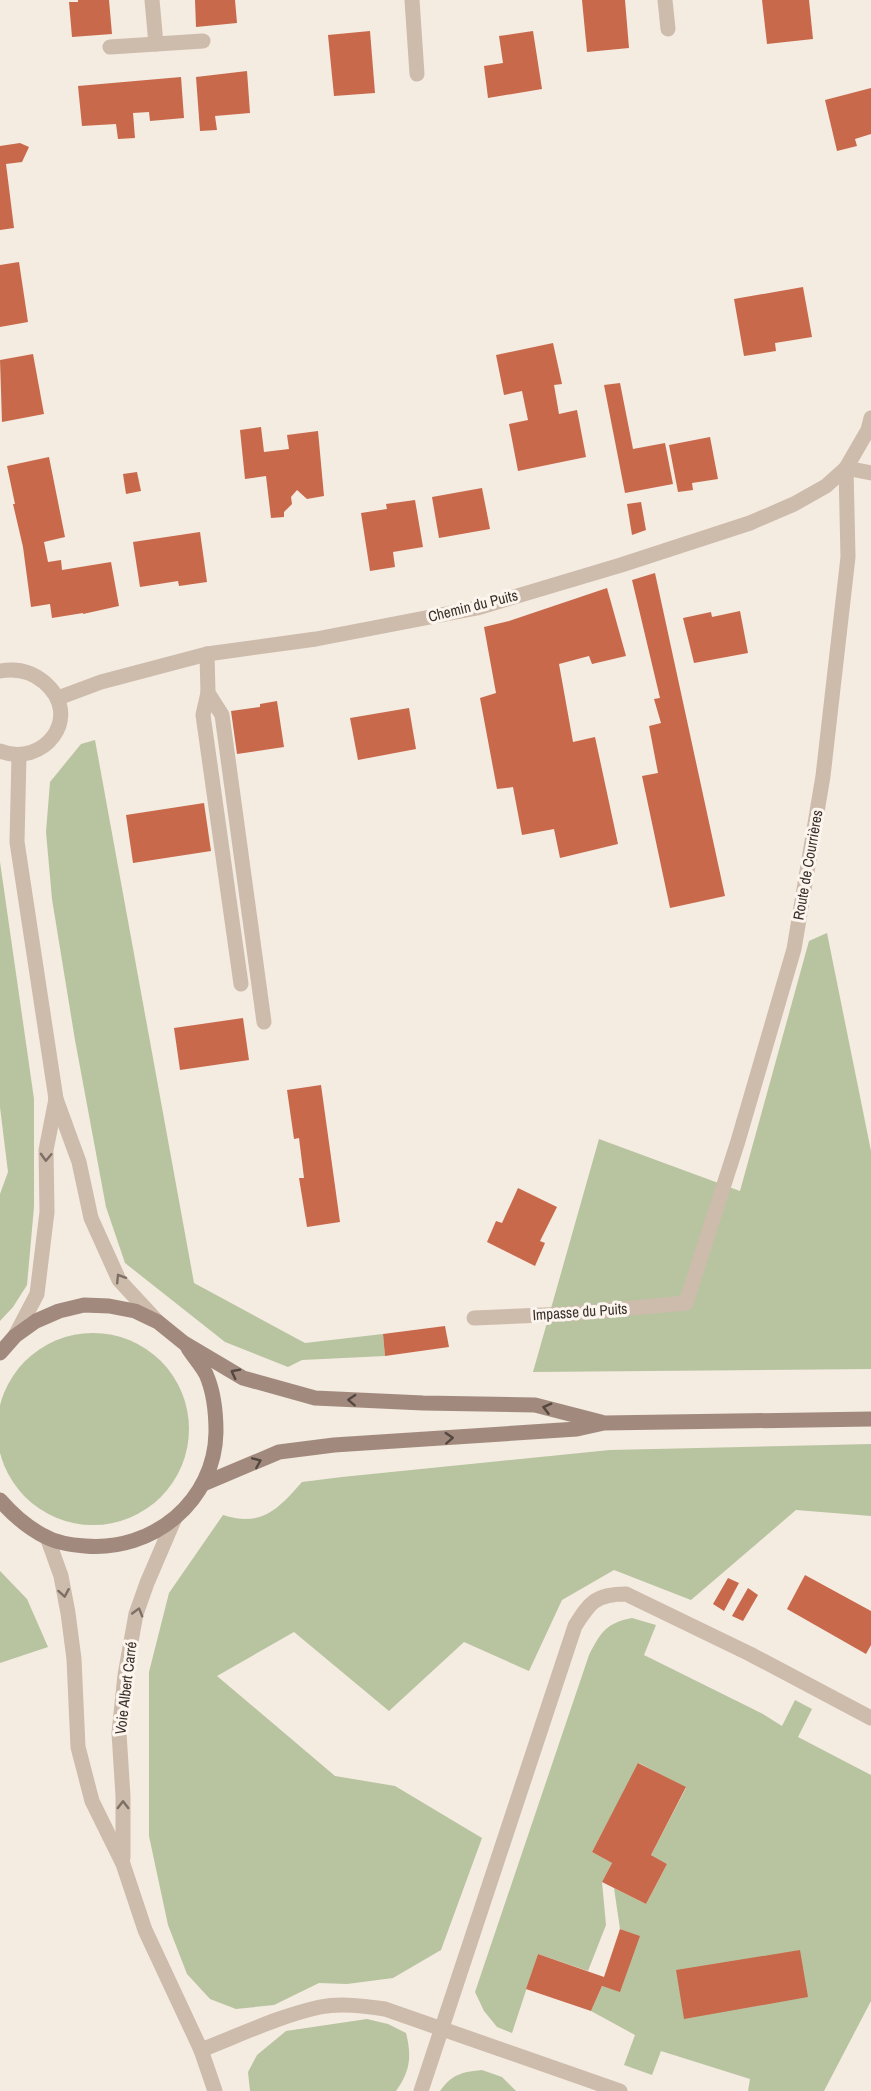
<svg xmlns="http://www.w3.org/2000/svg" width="871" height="2091" font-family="'Archivo Narrow',sans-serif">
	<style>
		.green { fill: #b8c4a0 }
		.building { fill: #c8694b }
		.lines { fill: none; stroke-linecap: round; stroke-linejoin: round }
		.service { stroke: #cdbbac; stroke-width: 15 }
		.minor { stroke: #cdbbac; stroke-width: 15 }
		.tertiary { stroke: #cdbbac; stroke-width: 15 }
		.secondary { stroke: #a18a7d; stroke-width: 15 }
		.oneway { stroke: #7d6f65 }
		.oneway2 { stroke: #544640 }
		.labels { text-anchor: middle; stroke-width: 6; stroke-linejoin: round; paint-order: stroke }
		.street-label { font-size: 15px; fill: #3b302b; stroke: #fbf5ee }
	</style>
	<rect width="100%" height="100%" fill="#f4ebe1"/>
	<!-- green -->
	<g class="green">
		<path d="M95,740l99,543 111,60 78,-9 2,22 -83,4 -14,7 -63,-25 -100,-79 -19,-56 -31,-167 -23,-141 -6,-67 4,-50 31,-38z"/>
		<path d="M0,862l34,237v108l-7,78 -14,22 -13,14v-127l8,-22 -8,-65z"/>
		<path d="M827,933l44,218v218l-338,3 66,-233 141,52 69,-250z"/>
		<circle cx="93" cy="1429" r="96"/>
		<path d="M871,1444v72l-75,-6 -105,90 -77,-30 -52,30 -33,71 -65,-29 -75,69 -95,-79 -77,44 118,100 60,10 87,52 -41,112 -48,28 -46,6 -28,-1 -45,22 -38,4 -26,-10 -23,-25 -19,-49 -19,-89v-164l20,-79 54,-78c39,13 56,-7 79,-33l40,-5 268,-27z"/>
		<path d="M0,1571l27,28 21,48 -48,16z"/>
		<path d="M632,1618l24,7 -12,30 117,58 21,13 13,-26 17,9 -14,28 73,38v226l-47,90h-76l2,-12 -89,-28 -9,24 -28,-10 11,-30 -44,-24 11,-25 18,5 19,-55 -19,-7 -6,-41 32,16 21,-40 -16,-9 35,-67 -47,-25 -47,89 20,11 -10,19 4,43 -18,46 -50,-17 -26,79 -15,-6 -13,-16 -9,-19 114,-337c12,-23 17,-32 43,-37z"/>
		<path d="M367,2019l21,5 18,9c6,24 4,38 -10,58h-146l-2,-19 9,-17 29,-24z"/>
		<path d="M482,2070l20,7 14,14h-76c12,-17 22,-19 42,-21z"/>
	</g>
	<!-- building -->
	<g class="building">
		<path d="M78,0h31l3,34 -40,3 -3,-35h9z"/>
		<path d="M195,0h40l2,23 -41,4z"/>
		<path d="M582,0h43l4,48 -42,4z"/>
		<path d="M762,0h47l4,39 -46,5z"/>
		<path d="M370,31l5,62 -41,3 -6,-61z"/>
		<path d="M533,31l9,58 -54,9 -4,-32 19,-3 -4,-27z"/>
		<path d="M247,71l3,42 -35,3 2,14 -17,1 -4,-54z"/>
		<path d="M181,77l3,41 -34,3 -1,-9 -16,1 2,25 -17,1 -2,-15 -34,2 -4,-40z"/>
		<path d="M871,88v46l-16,5 2,7 -20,5 -12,-51z"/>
		<path d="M20,143l9,4 -7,15 -16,2 8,64 -14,2v-84z"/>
		<path d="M19,262l9,60 -28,5v-62z"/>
		<path d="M803,287l9,50 -37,6 1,8 -32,5 -10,-57z"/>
		<path d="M553,343l9,41 -8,1 5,29 18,-4 9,47 -68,14 -9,-47 19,-4 -6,-29 -18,4 -8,-40z"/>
		<path d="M33,354l11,60 -42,8 -2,-62z"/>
		<path d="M620,383l13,66 32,-6 8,41 -48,9 -21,-108z"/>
		<path d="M261,427l3,25 25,-3 -2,-14 31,-4 6,65 -17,3 -10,-9 -6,7 1,7 -8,8v5l-13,1 -5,-42 -21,3 -5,-49z"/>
		<path d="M710,437l8,42 -26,4 1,7 -15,2 -9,-47z"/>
		<path d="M49,457l16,80 -21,5 4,20 13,-2 1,10 49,-8 8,44 -36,8v-1l-31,5 -2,-14 -19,3 -8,-60 -10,-43h2l-8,-38z"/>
		<path d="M137,472l4,19 -15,3 -3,-20z"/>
		<path d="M482,488l8,41 -51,9 -7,-41z"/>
		<path d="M415,500l8,47 -30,5 2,15 -25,4 -9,-58 26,-4 -1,-5z"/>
		<path d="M641,502l5,28 -14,5 -5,-31z"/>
		<path d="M200,532l7,50 -28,4 -1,-5 -38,6 -7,-45z"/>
		<path d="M655,573l70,323 -55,12 -28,-132 16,-3 -9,-47 12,-3 -7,-24 6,-1 -28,-118z"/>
		<path d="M607,588l19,68 -34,8 -3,-8 -30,8 14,78 22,-5 23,107 -58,14 -6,-29 -32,6 -9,-48 -16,2 -17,-91 16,-5 -12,-66 25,-6z"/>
		<path d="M740,611l8,42 -54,10 -11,-45 28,-6 1,5z"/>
		<path d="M277,701l7,46 -47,7 -6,-43 29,-4v-3z"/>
		<path d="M409,708l7,41 -58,11 -8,-42z"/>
		<path d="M204,803l7,48 -78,12 -7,-48z"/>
		<path d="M243,1018l6,42 -69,10 -6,-42z"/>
		<path d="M321,1085l19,137 -33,5 -8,-49h5l-5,-40 -5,1 -7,-49z"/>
		<path d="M518,1188l39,19 -17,34 5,2 -10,23 -48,-24 9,-21 6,2z"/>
		<path d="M445,1326l4,21 -64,9 -2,-22z"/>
		<path d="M805,1575l66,36v34l-5,9 -79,-45z"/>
		<path d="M728,1578l11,5 -15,28 -11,-7z"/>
		<path d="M748,1588l10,7 -15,26 -11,-5z"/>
		<path d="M638,1763l48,24 -35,68 16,9 -21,40 -44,-22 10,-19 -20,-11z"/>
		<path d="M620,1929l20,7 -20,56 -18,-6 -11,25 -65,-22 12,-35 66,23z"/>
		<path d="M800,1950l8,47 -124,22 -8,-49z"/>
	</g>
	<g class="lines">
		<!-- service -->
		<g class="service">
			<path d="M207,654l1,39 14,22 42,307"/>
			<path d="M208,693l-5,22 38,269"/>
			<path d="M474,1318l93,-4 119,-11"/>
			<path d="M201,2050c39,-15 78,-34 119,-43 21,-4 44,-1 65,2l235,82"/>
			<path d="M421,2091l154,-465c15,-24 21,-32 51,-32l124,60 121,64"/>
		</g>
		<!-- minor -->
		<g class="minor">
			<path d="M152,0l4,44"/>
			<path d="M412,0l5,74"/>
			<path d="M665,0l3,29"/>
			<path d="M110,47l93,-6"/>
			<path d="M686,1303l52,-162 56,-192 29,-173 25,-219 -2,-89 25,5"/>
		</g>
		<!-- tertiary -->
		<g class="tertiary">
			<path d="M0,671c16,-3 31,0 44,11 41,35 -1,86 -44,69"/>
			<path d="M58,698l43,-16 106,-28 109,-15 161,-31 144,-43 129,-42 44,-19 32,-18 20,-18 22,-38 3,-12"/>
			<path d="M19,756l-2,86 39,257 23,63 12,56 28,62 38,41"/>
			<path d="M15,1336l22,-42 10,-82 -1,-62 10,-51"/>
			<path d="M47,1537l14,39 7,37 6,46 4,88 14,54 31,63 22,66 56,120 14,41"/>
			<path d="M123,1858v-62l-4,-63 6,-58 11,-61 11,-31 27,-63"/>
		</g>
		<!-- secondary -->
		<g class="secondary">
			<path d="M0,1353l15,-17 21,-15 23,-10 25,-6 25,1 26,5 23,11 26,21 59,35 72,20 108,5 112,2 66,17"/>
			<path d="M203,1484l76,-32 55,-7 243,-16 27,-6 267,-4"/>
			<path d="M0,1500c13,15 28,28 46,37 11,6 26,8 39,9 68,6 130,-45 131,-114 0,-19 -2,-40 -10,-58 -5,-9 -13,-18 -18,-26"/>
		</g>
	</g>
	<!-- one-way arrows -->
	<defs><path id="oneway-chevron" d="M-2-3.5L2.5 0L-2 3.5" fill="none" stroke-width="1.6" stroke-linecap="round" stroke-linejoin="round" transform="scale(1.5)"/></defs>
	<g class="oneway">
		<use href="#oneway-chevron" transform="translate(46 1157) rotate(92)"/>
		<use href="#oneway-chevron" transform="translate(120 1278) rotate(-122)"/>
		<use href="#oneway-chevron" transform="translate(64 1593) rotate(80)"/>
		<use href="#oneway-chevron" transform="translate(138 1612) rotate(-74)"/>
		<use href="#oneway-chevron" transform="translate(123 1805) rotate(-90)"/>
	</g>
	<g class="oneway2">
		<use href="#oneway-chevron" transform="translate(235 1373) rotate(-153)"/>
		<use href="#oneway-chevron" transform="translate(352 1400) rotate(-177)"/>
		<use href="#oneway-chevron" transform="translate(547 1408) rotate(-165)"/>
		<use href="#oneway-chevron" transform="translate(449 1438) rotate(-3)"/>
		<use href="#oneway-chevron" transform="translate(257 1462) rotate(-23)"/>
	</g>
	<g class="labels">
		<!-- street labels -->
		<g class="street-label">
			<text transform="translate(473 606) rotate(-14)" y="5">Chemin du Puits</text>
			<text transform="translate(808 865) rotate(-80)" y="5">Route de Courrières</text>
			<text transform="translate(580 1312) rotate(-4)" y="5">Impasse du Puits</text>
			<text transform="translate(126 1688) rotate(-83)" y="5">Voie Albert Carré</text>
		</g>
	</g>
</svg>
